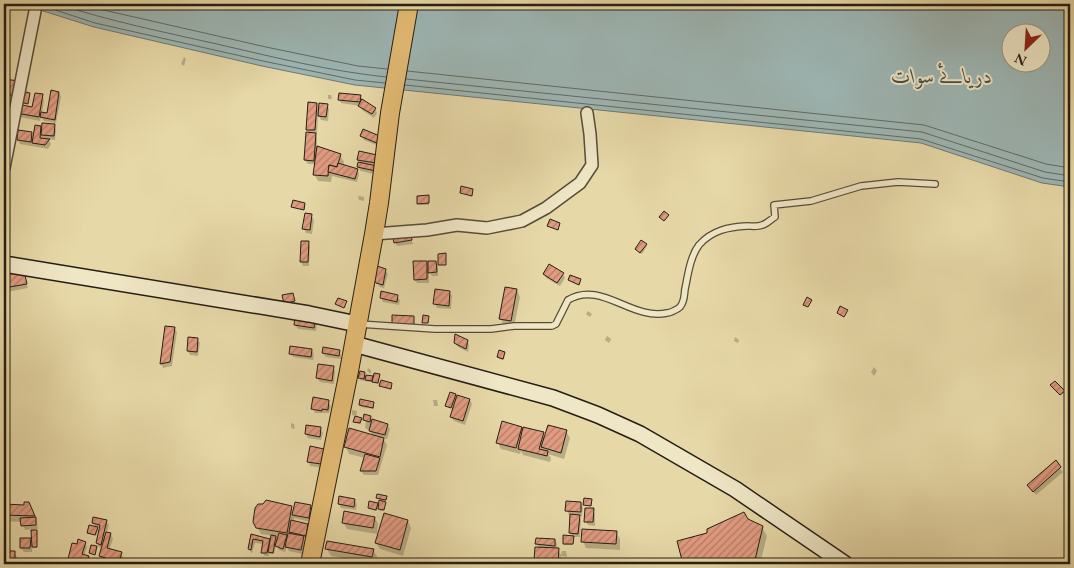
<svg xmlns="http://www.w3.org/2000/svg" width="1074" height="568" font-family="'EB Garamond',Amiri,serif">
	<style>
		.water { fill: #9db6b4; stroke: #6d7974; fill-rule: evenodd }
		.shadow { fill: #0003 }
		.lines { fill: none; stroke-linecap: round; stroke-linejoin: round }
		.shore { stroke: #626a64; stroke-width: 1 }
		.building { fill: url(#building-hatch); stroke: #261e13 }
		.lane-casing { stroke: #564c38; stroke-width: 8 }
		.street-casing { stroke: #564c38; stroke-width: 14 }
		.secondary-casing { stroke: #261e13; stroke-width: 18 }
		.primary-casing { stroke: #261e13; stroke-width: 20 }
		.lane { stroke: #efe6c6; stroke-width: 5.5 }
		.street { stroke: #efe6c6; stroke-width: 11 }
		.secondary { stroke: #efe6c6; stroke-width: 15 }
		.primary { stroke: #e4bc74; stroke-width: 18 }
		.labels { text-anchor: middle; stroke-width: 4; stroke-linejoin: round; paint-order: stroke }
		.water-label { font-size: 21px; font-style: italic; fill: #4a4c43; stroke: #efe6c6 }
	</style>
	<defs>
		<pattern id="building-hatch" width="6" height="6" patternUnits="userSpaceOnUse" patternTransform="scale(1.25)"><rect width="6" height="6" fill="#e19b81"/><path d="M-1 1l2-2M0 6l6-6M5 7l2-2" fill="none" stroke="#b67e68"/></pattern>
	</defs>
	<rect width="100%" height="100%" fill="#e7d8a7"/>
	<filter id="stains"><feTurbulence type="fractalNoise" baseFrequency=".004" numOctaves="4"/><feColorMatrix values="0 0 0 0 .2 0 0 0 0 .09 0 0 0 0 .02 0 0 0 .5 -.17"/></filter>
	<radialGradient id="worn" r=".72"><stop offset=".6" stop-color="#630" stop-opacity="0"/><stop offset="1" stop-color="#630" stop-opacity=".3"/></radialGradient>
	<!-- water -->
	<path class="water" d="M21,4h1049v183l-28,-4 -121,-40 -566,-58 -93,-19 -168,-39zM1012,32h30v30h-30z"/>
	<!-- shadow -->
	<g class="shadow">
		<path d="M184,57l2,2 -2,7 -3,-2z"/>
		<path d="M4,80l14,2v18l-14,-3z"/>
		<path d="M59,93l2,4 -5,26 -12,-2 -3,-4 -1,4 -20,-4 -2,-4 15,-5 9,-12 2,4 -2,13 6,1z"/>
		<path d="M328,95h3l1,4h-4z"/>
		<path d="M360,96l3,4 12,9 2,4 -3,5 -12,-8 -2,-4 -19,-3 -2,-4z"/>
		<path d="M317,104l3,5 7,-4 2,4 -1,12 -7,-1 -3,-5 -1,19h-2l2,4v9l23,8 4,7 -1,4 14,4 2,4 -2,8 -25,-6 -1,6 -13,-1 -4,-7 2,-10h-8l-3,-4 5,-26 -3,-4z"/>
		<path d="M54,125l2,5 -1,10 -7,-1 3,5 -3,5 -28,-5 -2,-4 14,-7 1,3 3,-10 7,2z"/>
		<path d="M364,130l17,17 -17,-7 -2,-4z"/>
		<path d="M377,156l1,19 -17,-4 -3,-4 3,-3 -3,-5z"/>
		<path d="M358,196l6,1v4l-5,-1z"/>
		<path d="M429,198v7h-9l-1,-2z"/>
		<path d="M311,215l3,5 -2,14 -6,-1 -2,-4z"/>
		<path d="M410,235l3,9 -16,2 -2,-4z"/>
		<path d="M308,243l2,4 -1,19h-6l-2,-4z"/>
		<path d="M646,245l1,1 -5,8 -5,-3 -1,-2z"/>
		<path d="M426,262l4,6 6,-6 2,4v10h-6l-3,-6v13h-12l-2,-4z"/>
		<path d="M385,270l3,4 -4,14 -4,-1 -5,-7z"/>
		<path d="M23,272l5,16 -21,4 -2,-4 -1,-12z"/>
		<path d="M544,274h19l2,4 -5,8 -14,-8z"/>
		<path d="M517,290l3,7 -6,30 -10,-2 -4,-7z"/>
		<path d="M449,292l3,4 -1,13 -14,-1 -2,-4z"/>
		<path d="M397,296l3,4 -1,5 -16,-3 -2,-4z"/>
		<path d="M588,311l4,3 -2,3 -4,-3z"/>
		<path d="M314,320l3,4 -1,7 -18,-2 -3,-4z"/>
		<path d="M166,327l8,1 3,4 -5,34 -9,2 -2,-4z"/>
		<path d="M607,336l4,3 -2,4 -4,-3z"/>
		<path d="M735,337l4,3 -1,3 -4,-2z"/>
		<path d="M189,338l8,1 3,4 -2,13 -8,-1 -2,-4z"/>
		<path d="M467,341l2,4 -1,7 -10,-5 -3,-4z"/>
		<path d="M312,350l2,4 -1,6 -20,-3 -2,-4z"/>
		<path d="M339,351l2,4v4l-15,-2 -3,-4z"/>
		<path d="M505,353l-1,7 -5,-1 -1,-2z"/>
		<path d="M333,367l2,4 -1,13 -14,-2 -3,-4z"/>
		<path d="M874,367l3,4 -3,5 -3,-4z"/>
		<path d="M368,368l3,2v4l-4,-3z"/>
		<path d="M365,373v3l9,2 5,-3v9l-19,-4v-2z"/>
		<path d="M391,384v6l-10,-4z"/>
		<path d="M455,395l2,4 13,1 2,4 -7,21 -11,-4 -3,-4 3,-7 -7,-4z"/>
		<path d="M433,400h4l1,6h-4z"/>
		<path d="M328,402l3,4 -2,7h-14l-3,-5z"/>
		<path d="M374,403v6l-13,-2 -1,-2z"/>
		<path d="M352,410l5,1 -1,7 5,1v5l-6,-1 1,-7 -4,-1z"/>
		<path d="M370,417l1,3 16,5 3,4 -3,10 -4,-1 4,7 -9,30h-14l-3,-4 4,-13 -16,-4 -3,-7 27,-11 -3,-5 -5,-3 1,-6 -2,-2z"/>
		<path d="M291,423l3,1 1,5 -4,-1z"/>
		<path d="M522,428l2,4 19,1 2,5 21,-7 4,7 -6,21 -16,-5 3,4 -1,4 -27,-7 -2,-4 -1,3 -19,-5 -3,-6z"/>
		<path d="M320,429l3,4 -2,7 -13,-2 -2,-4z"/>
		<path d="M323,450l2,4 -2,14 -13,-2 -2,-5z"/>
		<path d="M1055,462l8,10 -27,23 -5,-6z"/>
		<path d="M386,497l1,2 -1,2h-2l-1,10h-3l-2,-4 -1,4 -7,-2 -1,-1 8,-4 2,3 2,-7 -3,-2z"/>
		<path d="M354,500l3,4 -1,6 -15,-2 -2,-4z"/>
		<path d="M581,503l2,5 -1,8h-3l2,4 -1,17h-6l-1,8h-8l-1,-2 8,-6 -2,-4 1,-18h-2l-2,-4z"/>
		<path d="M4,505l21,1 7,4 5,12 1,7h-4l3,4v15h-5v4h-8l-3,-4 1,-9h8l3,6v-16l-8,1 -3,-8 -18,-1z"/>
		<path d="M291,507l3,5 17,-5 2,4 -3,11 -16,-4 -1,4 15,3 2,4 -2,10 -4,-1 2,4 -3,12 -14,-3 -2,-4 -2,5 -6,-2 -3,-6 -2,10h-5v2h-4l-3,-4 2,-8 -9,-1 -3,10h-1l-2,-5 3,-12 17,4 2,4 2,-8 -12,-2 -4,-7z"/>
		<path d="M593,510l2,4v12l-7,-1 -3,-4z"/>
		<path d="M375,518l3,6 -1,10 -30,-5 -4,-7z"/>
		<path d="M747,520l15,7 5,9 -7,28h-76l-5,-22 29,-8z"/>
		<path d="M106,521l3,4 -2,8 4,2 2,4 -4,11 12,3 2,4 -2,7h-7l-12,-4 -2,-5 2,-7 -3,-1 -2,-4 4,-16h-5l2,3 -2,6 -7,-3 7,-5 -3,-5z"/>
		<path d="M408,521l3,7 -8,28 -23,-7 -4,-6z"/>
		<path d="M616,532l4,7v11l-34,-2 -3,-7z"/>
		<path d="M555,540l2,4v5l4,6 1,-4h4l1,6 -6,-1 -1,8h-22l-3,-4 4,-12 -2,-4z"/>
		<path d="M85,543l2,4 -3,9 5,2 3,6 2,-6 13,6h-29l-7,-2 -2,-4 8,-12z"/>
		<path d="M327,549l46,1 4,6 -1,7 -45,-7z"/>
		<path d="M9,553h5l3,4v7h-8z"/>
	</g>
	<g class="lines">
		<!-- shore -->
		<g class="shore">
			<path d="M37,4l58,19 168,38 92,19 30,3"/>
			<path d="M57,4c53,17 106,28 160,40 56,13 112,27 169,33"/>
			<path d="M82,4l17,5 167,38 92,19 29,3"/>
			<path d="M407,71l517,54 122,39 24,4"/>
			<path d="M406,79l516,53 123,40 25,4"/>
			<path d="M405,85l516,54 122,39 27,4"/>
		</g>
	</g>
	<!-- building -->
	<g class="building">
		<path d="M4,79l15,2 -2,15 -13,-2z"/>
		<path d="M51,90l8,2 -4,28 -15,-3 1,-5 6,1z"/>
		<path d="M22,91l8,2 -2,11 -8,-2z"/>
		<path d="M35,93l8,1 -4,23 -23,-4 2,-9 14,3z"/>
		<path d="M339,93l22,2 -1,7 -22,-2z"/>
		<path d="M362,99l14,9 -4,6 -14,-8z"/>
		<path d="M308,102l9,1 -2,27h-9z"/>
		<path d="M319,103l9,1 -2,13 -8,-1z"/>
		<path d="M42,123l13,1 -1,12 -13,-1z"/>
		<path d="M35,125l6,1 -1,12 10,1 -5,6 -13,-2z"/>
		<path d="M363,129l19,8 -3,7 -19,-8z"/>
		<path d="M18,130l14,2 -1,10 -14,-2z"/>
		<path d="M306,132l10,1 -2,28 -10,-1z"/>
		<path d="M317,146l24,8 -4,13 -8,-2 -1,11 -15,-1z"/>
		<path d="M359,151l18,4 -1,8 -19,-3z"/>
		<path d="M358,162l19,4 -1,5 -19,-4z"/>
		<path d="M338,163l20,6 -3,10 -27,-7 1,-7 8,2z"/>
		<path d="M461,186l12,3 -1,7 -12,-3z"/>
		<path d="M429,195v8l-12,1v-8z"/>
		<path d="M293,200l12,3 -1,7 -13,-3z"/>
		<path d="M664,211l5,4 -5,6 -5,-4z"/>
		<path d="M305,213l7,1 -2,16 -8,-1z"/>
		<path d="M550,219l10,4 -2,7 -11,-4z"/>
		<path d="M411,233l1,7 -18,3 -1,-5 -11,1v-1z"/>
		<path d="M641,240l6,4 -7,9 -5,-4z"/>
		<path d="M301,241h8l-1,21h-8z"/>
		<path d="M446,253v12h-8v-11z"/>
		<path d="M413,261h14v18l-13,1z"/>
		<path d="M428,261h8l1,11 -9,1z"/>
		<path d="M549,264l15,9 -7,10 -14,-9z"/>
		<path d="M377,266l9,3 -3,16 -7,-2 -2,-3z"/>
		<path d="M24,271l3,13 -23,4v-13z"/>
		<path d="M570,275l11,4 -2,6 -11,-5z"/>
		<path d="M505,287l12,2 -6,32 -12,-2z"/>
		<path d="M435,289l15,2 -1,15 -16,-2z"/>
		<path d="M381,291l17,4 -1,7 -17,-4z"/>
		<path d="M293,293l2,8 -11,3 -2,-9z"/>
		<path d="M807,297l5,3 -4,7 -5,-2z"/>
		<path d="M338,298l9,3 -3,7 -9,-4z"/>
		<path d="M840,306l8,4 -4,7 -7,-4z"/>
		<path d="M392,315l22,1v9l-22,-1z"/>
		<path d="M423,315l6,1 -1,7h-6z"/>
		<path d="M295,317l20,2 -1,9 -20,-3z"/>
		<path d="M165,326l10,1 -5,35 -10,2z"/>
		<path d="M455,334l13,6 -2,9 -12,-6z"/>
		<path d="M188,337l10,1 -1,14 -10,-1z"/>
		<path d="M290,346l22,3 -1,8 -22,-3z"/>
		<path d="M323,347l17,3 -1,6 -17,-3z"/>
		<path d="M499,350l6,2 -2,7 -6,-2z"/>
		<path d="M318,364l16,2 -2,15 -16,-3z"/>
		<path d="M360,371l5,1 -1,7 -6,-1z"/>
		<path d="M374,373l6,1 -2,9 -6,-1z"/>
		<path d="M366,375l7,1 -1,5 -7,-1z"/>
		<path d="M381,380l11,3 -1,6 -12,-3z"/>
		<path d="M1055,381l10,10 -5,4 -10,-10z"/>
		<path d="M450,392l6,2 -5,14 -6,-2z"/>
		<path d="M457,395l13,4 -7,22 -13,-4z"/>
		<path d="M313,397l16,3 -1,10 -6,-1v2l-11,-2z"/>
		<path d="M360,399l14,3 -1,6 -14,-3z"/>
		<path d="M364,414l7,2 -1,6 -7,-2z"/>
		<path d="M355,416l7,2 -2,5 -7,-1z"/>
		<path d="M372,419l16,5 -3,11 -16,-4z"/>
		<path d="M502,421l20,6 -6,21 -20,-5z"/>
		<path d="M306,425l15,2 -1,10 -15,-3z"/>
		<path d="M548,425l19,5 -6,23 -20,-6z"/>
		<path d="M523,427l21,5 -5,17 9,2 -1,5 -29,-7z"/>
		<path d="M349,428l35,10 -4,19 -36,-10z"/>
		<path d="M310,446l14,3 -3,15 -14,-2z"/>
		<path d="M365,454l15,4 -4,13h-16z"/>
		<path d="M1056,460l5,7 -28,25 -6,-7z"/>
		<path d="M377,494l10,2 -1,4 -10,-2z"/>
		<path d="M339,496l16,3 -1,8 -16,-3z"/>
		<path d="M584,498l8,1 -1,7 -8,-1z"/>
		<path d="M266,500l26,6 -5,27 -31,-5 -3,-6 2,-14 3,-4h5z"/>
		<path d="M379,500l7,2 -2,8 -6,-1z"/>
		<path d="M369,501l9,2 -2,7 -8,-2z"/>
		<path d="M566,501l15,1v10l-16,-1z"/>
		<path d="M24,502h5l6,14 -31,-1v-11l20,1z"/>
		<path d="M295,502l16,3 -2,13 -17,-3z"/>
		<path d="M585,508h9l-1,14h-9z"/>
		<path d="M344,511l31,6 -2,11 -31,-5z"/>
		<path d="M744,512l4,7 15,7 -8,34 -28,4h-44l-6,-23 30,-8v-4z"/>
		<path d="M384,513l24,7 -8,30 -25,-7z"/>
		<path d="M570,514l10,1 -2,19 -9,-1z"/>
		<path d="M36,517v8l-15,1 -1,-8z"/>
		<path d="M93,517l14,3 -6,25 -5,-2 4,-18 -8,-2z"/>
		<path d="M291,520l17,4 -2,12 -17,-4z"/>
		<path d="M89,525l9,2 -3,8 -8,-2z"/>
		<path d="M582,529l35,2 -1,13 -35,-2z"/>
		<path d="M31,530h6v17h-5z"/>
		<path d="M106,532l5,1 -4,15 15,4 -3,10 -20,-6z"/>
		<path d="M279,533l8,2 -4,14 -8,-3z"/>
		<path d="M288,533l16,3 -3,14 -16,-3z"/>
		<path d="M251,534l19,5 -3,14h-6l2,-12 -10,-2 -2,11 -3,-1z"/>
		<path d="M271,535l5,1 -3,17 -5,-1z"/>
		<path d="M563,535l11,1 -1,8h-10z"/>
		<path d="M20,538h11l-1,10h-10z"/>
		<path d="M536,538l19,1v7l-20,-2z"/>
		<path d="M78,539l8,3 -4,12 7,2 -2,8 -19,-5 4,-16 5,1z"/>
		<path d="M327,541l47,8 -2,8 -47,-8z"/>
		<path d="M91,545l6,1 -2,9 -6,-2z"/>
		<path d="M535,547l24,1 -1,14 -24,-2z"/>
		<path d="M8,551h7v13h-7v-4h-4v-3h4z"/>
	</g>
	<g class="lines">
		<defs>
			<path id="lane" d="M359,324l76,5h56l23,-3h38l4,-2 12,-24c33,-20 64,21 99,13 3,0 11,-4 13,-6 5,-6 4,-12 5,-18 3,-14 5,-32 14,-44 13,-15 30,-18 48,-19 5,0 11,1 15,-1 5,-1 9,-6 13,-8l-1,-12 37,-4 50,-15 37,-4 37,2"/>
			<g id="street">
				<path d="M4,168l31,-157"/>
				<path d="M374,234l53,-4 30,-5 30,3 35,-7 24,-13 34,-25 12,-18 -2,-31 -3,-21"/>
			</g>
			<g id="secondary">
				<path d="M4,264l305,50 48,10"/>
				<path d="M354,344l199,54 45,17 42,19 95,55 110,75"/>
			</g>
			<path id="primary" d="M310,564l39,-193 25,-137 5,-31 11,-90 19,-109"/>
		</defs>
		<!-- lane casing -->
		<use href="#lane" class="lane-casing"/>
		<!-- street casing -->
		<use href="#street" class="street-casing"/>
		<!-- secondary casing -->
		<use href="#secondary" class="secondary-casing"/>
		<!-- primary casing -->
		<use href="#primary" class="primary-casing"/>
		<!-- lane -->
		<use href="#lane" class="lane"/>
		<!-- street -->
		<use href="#street" class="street"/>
		<!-- secondary -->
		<use href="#secondary" class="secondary"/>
		<!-- primary -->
		<use href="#primary" class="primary"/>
	</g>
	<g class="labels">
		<!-- water labels -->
		<g class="water-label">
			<text x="942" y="83">دریائے سوات</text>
		</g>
	</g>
	<!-- margin -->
	<rect width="1074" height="568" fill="none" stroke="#e7d8a7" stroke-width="20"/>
	<rect x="5" y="5" width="1064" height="558" fill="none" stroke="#261e13" stroke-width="2.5"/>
	<rect x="10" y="10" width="1054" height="548" fill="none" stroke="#261e13"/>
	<!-- north arrow -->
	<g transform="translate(1026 48) rotate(205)"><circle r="24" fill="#efe6c6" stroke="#9f967e"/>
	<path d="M0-4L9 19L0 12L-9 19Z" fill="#8f2418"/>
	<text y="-8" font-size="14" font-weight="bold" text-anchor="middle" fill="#261e13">N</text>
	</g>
	<rect width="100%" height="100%" filter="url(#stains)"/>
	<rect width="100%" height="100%" fill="url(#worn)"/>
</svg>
